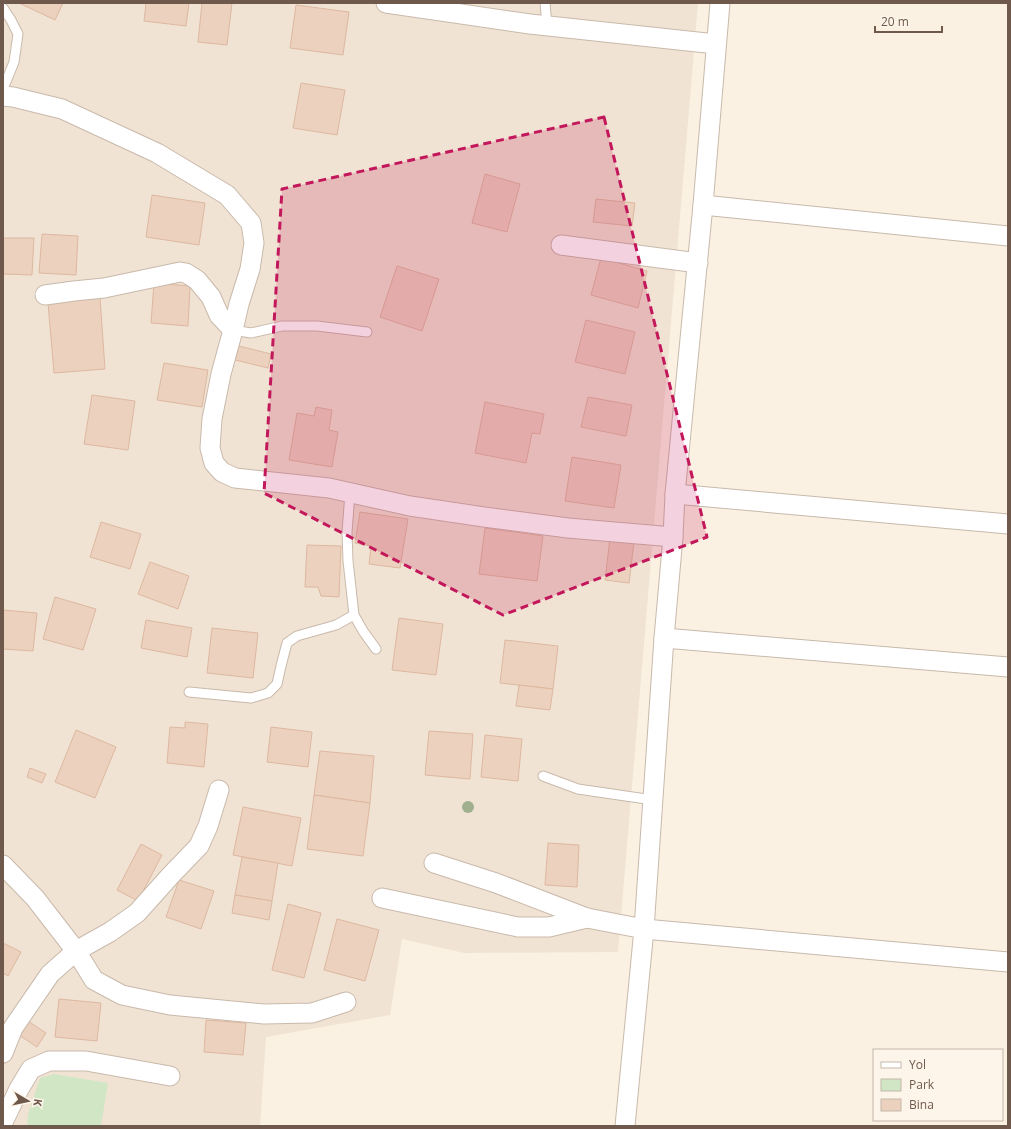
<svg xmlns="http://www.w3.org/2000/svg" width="1011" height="1129" font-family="'Open Sans',sans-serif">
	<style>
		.residential { fill: #f1e3d3 }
		.green { fill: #d1e6c4 }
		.building { fill: #ecd1be; stroke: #ddb8a0 }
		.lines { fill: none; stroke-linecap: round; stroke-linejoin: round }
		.lane-casing { stroke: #c9b9ab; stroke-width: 11 }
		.street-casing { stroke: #c9b9ab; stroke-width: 21 }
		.lane { stroke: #fff; stroke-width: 9 }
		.street { stroke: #fff; stroke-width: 19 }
		.tree { fill: #a0b08e }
		.marked { fill: #c2185b; fill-opacity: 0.2; stroke: #c2185b; stroke-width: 3; stroke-dasharray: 8 5; stroke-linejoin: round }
	</style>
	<rect width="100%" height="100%" fill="#faf1e3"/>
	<!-- residential -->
	<path class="residential" d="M3,3h695l-80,949 -154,1 -62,-14 -12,76 -124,22 -6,89h-257z"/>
	<!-- green -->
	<path class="green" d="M54,1074l54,9 -7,43h-74l1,-12 12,-36z"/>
	<!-- building -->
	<g class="building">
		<path d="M19,3h44l-8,17z"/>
		<path d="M146,3h43l-3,23 -42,-5z"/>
		<path d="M202,3h30l-5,42 -29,-3z"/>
		<path d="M296,5l53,7 -6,43 -53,-7z"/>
		<path d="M301,83l44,7 -8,45 -44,-7z"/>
		<path d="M485,174l35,10 -13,48 -35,-9z"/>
		<path d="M152,195l53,8 -6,42 -53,-8z"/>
		<path d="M596,199l39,4 -3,23 -39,-4z"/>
		<path d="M42,234l36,2 -2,39 -37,-2z"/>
		<path d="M3,238h31l-2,37 -29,-1z"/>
		<path d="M601,258l46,13 -9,37 -47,-13z"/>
		<path d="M397,266l42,13 -17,52 -42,-14z"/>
		<path d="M154,283l36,3 -2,40 -37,-3z"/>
		<path d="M100,298l5,71 -51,4 -6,-70z"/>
		<path d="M586,320l49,12 -10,42 -50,-12z"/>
		<path d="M239,346l32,8 -3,14 -33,-8z"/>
		<path d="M164,363l44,7 -6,37 -45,-7z"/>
		<path d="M92,395l43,6 -7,49 -44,-6z"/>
		<path d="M588,397l44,8 -6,31 -45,-9z"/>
		<path d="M485,402l59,12 -4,20 -8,-1 -6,30 -51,-10z"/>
		<path d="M316,407l16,3 -3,20 9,2 -6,35 -43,-7 8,-47 17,3z"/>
		<path d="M572,457l49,8 -7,43 -49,-7z"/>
		<path d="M360,512l48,7 -8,49 -31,-4 2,-18 -16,-3z"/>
		<path d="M101,522l40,12 -11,35 -40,-12z"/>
		<path d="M485,528l58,8 -6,45 -58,-7z"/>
		<path d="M610,538l24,4 -5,41 -24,-3z"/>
		<path d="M307,545l34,1 -2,51 -18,-1 -3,-9h-13z"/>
		<path d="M150,562l39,14 -11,33 -40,-15z"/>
		<path d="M55,597l41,12 -13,41 -40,-11z"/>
		<path d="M3,610l34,3 -4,38 -30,-2z"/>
		<path d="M399,618l44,6 -7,51 -44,-5z"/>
		<path d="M146,620l46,8 -5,29 -46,-9z"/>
		<path d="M212,628l46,5 -5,45 -46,-5z"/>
		<path d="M505,640l53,6 -5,43 -53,-6z"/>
		<path d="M519,685l34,4 -3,21 -34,-4z"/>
		<path d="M185,722l23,2 -4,43 -37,-4 3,-36 15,1z"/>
		<path d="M271,727l41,5 -4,35 -41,-5z"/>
		<path d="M76,730l40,17 -21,51 -40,-16z"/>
		<path d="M429,731l44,3 -3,45 -45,-4z"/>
		<path d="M485,735l37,4 -4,42 -37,-4z"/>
		<path d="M320,751l54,5 -4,47 -56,-8z"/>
		<path d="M30,768l16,6 -4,9 -15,-6z"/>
		<path d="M314,795l56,8 -7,53 -56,-7z"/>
		<path d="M243,807l58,11 -9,48 -59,-11z"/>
		<path d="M548,843l31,2 -2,42 -32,-2z"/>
		<path d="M141,844l21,11 -24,46 -21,-11z"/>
		<path d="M242,857l36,6 -6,38 -37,-6z"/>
		<path d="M179,880l35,11 -13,38 -35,-12z"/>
		<path d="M235,895l37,6 -3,19 -37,-7z"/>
		<path d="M288,904l33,9 -17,65 -32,-8z"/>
		<path d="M337,919l42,11 -14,51 -41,-11z"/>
		<path d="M3,943l18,9 -13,24 -5,-3z"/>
		<path d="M59,999l42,4 -4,38 -42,-4z"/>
		<path d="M206,1020l40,3 -3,32 -39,-3z"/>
		<path d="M28,1021l18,12 -9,14 -18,-12z"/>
	</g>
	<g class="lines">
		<defs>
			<g id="lane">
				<path d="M545,3l2,23"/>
				<path d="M3,8l8,12 7,14 -4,28 -11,27"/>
				<path d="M233,330l18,3 31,-7h35l50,6"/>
				<path d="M350,493l-3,39 1,29 6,54 9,16 13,18"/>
				<path d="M189,692l62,6 17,-5 9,-9 4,-18 6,-23 10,-7 39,-11 18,-10"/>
				<path d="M543,776l35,13 75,11"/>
			</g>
			<g id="street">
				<path d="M386,3l144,21 186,20"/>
				<path d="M3,96l10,1 49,12 95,44 70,42 24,28 3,20 -4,26 -11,35 -6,26 -12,44 -9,45 -2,29 4,15 8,9 13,6 94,10 81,18 74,11 84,11 105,9"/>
				<path d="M703,205l305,31"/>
				<path d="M561,245l137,18"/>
				<path d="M45,295l29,-4 30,-3 76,-16 6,1 11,7 14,17 8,18 14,15"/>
				<path d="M675,494l333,30"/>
				<path d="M664,638l344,29"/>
				<path d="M434,863l62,20 91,35 57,11 364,33"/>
				<path d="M3,865l32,33 41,53 18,29 28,15 48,10 94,9 48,-1 34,-11"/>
				<path d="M382,898l136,29h31l38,-9"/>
				<path d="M3,1053l10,-25 37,-54 26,-23 34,-19 27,-19 34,-38 28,-29 9,-20 11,-36"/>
				<path d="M3,1122l16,-33 12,-20 18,-8h37l84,15"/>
				<path d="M625,1126l19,-197 20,-291 9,-101 2,-43 28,-289 17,-202"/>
			</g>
		</defs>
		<!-- lane casing -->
		<use href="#lane" class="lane-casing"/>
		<!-- street casing -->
		<use href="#street" class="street-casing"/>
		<!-- lane -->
		<use href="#lane" class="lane"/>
		<!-- street -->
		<use href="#street" class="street"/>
	</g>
	<!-- trees -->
	<circle class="tree" cx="468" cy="807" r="6"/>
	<!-- marked area -->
	<path class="marked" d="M604,117l103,420 -204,78 -239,-122 18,-304z"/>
	<!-- border -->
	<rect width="1011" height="1129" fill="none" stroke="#6f594c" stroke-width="8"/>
	<!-- legend -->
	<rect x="873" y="1049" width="130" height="72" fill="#fdf5e9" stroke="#c4b7aa"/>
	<rect x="881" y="1062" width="20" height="6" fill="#ffffff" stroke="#c4b7aa"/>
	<text x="909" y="1069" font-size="12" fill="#6f594c">Yol</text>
	<rect x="881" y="1079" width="20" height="12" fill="#d1e6c4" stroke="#c4b7aa"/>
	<text x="909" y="1089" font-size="12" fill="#6f594c">Park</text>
	<rect x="881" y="1099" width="20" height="12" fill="#ecd1be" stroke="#c4b7aa"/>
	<text x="909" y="1109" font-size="12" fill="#6f594c">Bina</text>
	<!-- north arrow -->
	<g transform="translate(28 1101) rotate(99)" stroke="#fdf5e9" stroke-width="3" paint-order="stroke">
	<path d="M0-3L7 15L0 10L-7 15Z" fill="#6f594c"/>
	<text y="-6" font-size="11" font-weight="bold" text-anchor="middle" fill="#6f594c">K</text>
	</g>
	<!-- scale -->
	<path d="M875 26v6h67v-6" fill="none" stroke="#6f594c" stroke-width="2"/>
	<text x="881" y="26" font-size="12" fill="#6f594c" stroke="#fdf5e9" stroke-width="3" paint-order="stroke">20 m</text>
</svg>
